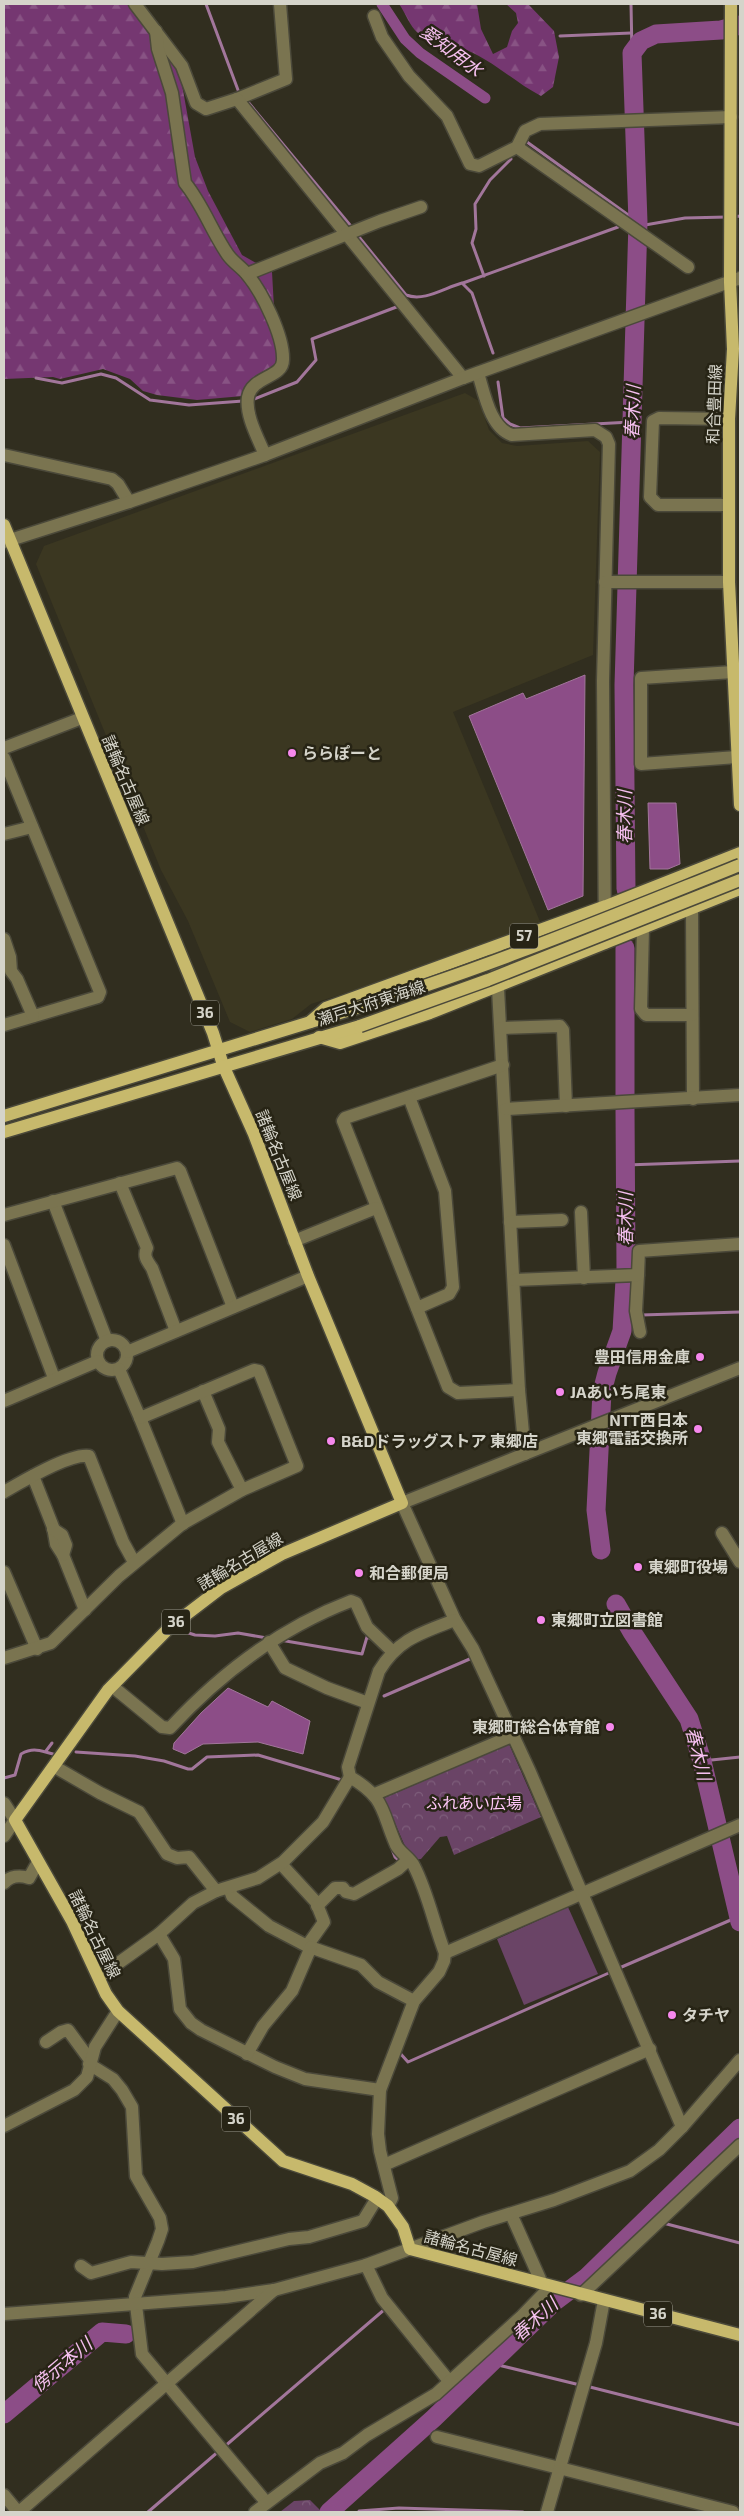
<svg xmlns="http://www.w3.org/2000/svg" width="744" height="2516" font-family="'Exo 2','Noto Sans JP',sans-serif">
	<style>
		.built { fill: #3b3721 }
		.green { fill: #6a4466 }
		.forest { fill: url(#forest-firs) }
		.park { fill: url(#park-crowns) }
		.water { fill: #8c4d87; stroke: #a2769b }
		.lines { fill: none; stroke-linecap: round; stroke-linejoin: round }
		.stream { stroke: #a2769b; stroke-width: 3 }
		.canal { stroke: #8c4d87; stroke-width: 11 }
		.river { stroke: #8c4d87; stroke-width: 19 }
		.minor-casing { stroke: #4b493a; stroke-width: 15 }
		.major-casing { stroke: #4b493a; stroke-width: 15 }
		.minor { stroke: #7a7450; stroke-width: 12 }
		.major { stroke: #c7b96c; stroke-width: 12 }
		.major-bridge-casing { stroke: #4b493a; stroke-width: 15; stroke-linecap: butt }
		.major-bridge { stroke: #c7b96c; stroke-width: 12 }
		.poi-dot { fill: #f688ed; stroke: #272415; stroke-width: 2 }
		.labels { text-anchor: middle; stroke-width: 5; stroke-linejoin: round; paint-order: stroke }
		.shield { fill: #272415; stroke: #a19f94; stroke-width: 1 }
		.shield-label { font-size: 15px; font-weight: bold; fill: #d5d4ca }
		.street-label { font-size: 16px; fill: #d5d4ca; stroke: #272415 }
		.poi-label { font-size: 16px; font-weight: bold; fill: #d5d4ca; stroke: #272415; text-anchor: start }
		.park-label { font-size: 16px; fill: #fec7f7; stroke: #272415 }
		.water-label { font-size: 18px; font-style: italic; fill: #f6c0f0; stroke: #272415 }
	</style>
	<defs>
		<pattern id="forest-firs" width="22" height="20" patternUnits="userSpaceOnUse" patternTransform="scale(1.25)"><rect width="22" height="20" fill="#753771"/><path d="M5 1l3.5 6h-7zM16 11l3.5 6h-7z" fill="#885384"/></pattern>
		<pattern id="park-crowns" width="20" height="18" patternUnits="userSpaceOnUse" patternTransform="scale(1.25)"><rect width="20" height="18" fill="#6a4466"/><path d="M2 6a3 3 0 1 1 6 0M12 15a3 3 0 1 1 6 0" fill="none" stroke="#7e5e7b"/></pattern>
	</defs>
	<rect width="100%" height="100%" fill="#312e1f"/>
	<!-- built -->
	<path class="built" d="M465,393l14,8 10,29 13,13 15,3 71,-5 12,11 -7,203 -140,57 88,212 -136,50 -94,30 -19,15 -42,13 -20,-10 -42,-101 -27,-51 -125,-306 8,-18z"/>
	<!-- green -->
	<path class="green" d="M568,1907l30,67 -74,31 -27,-66z"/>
	<!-- forest -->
	<g class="forest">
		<path d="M4,4h127l48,64 16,89 13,34 34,64 30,17 5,90c-12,14 -29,15 -34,34l-46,4 -40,-5 -14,-4 -13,-12 -27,-10 -43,10 -7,-2 -49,2z"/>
		<path d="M399,4h78l4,25 12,25 14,-7 5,-16 6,-8 -2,-10 -10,-9h22l26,27 5,26 -6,30 -12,9c-29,-15 -51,-39 -83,-49 -13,-4 -30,-5 -40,-14 -8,-6 -13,-21 -19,-29z"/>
	</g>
	<!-- park -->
	<g class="park">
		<path d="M509,1744l32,73 -87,38 -7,-19 -7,1 -19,22 -10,1 -27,-62z"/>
		<path d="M310,2500l12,12h-42l14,-11z"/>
	</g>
	<!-- water -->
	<g class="water">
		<path d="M585,675l-2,221 -35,14 -79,-194 54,-23 3,6z"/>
		<path d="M648,803h28l4,61 -12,5h-18z"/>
		<path d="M228,1688l40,19 4,-6 38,20 -7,33 -45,-12 -55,2 -18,10 -12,-5 1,-6 27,-30z"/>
	</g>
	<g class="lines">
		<!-- stream -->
		<g class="stream">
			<path d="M206,4l32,86"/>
			<path d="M631,4l1,49"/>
			<path d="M560,36l71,-3"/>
			<path d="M248,102l102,123"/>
			<path d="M527,142l111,80 7,3 40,-7 42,-1"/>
			<path d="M733,217l7,-1"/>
			<path d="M359,237l47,58c18,7 38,-7 56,-12l10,10 21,60"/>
			<path d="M484,276l-12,-33 4,-14 -1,-25 15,-24 21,-21"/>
			<path d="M463,283l155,-56"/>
			<path d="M36,378l26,5 39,-9 15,4 34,22 39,5 54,-4"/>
			<path d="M498,382l5,36 7,6 10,4 111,-6"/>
			<path d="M252,400l45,-18 19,-22 -4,-21 87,-33"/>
			<path d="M626,1165l114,-4"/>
			<path d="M623,1311l10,2"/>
			<path d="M641,1315l99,-3"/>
			<path d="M179,1630l16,5 20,1 23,-3 29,5"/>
			<path d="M280,1640l82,14 5,-17 5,2"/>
			<path d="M384,1696l88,-38"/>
			<path d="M46,1751l6,-8"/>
			<path d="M76,1752l59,4 29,5 24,8h4l15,-12 51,-2 84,25"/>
			<path d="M702,1761l38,-4"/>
			<path d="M4,1778l11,-3 6,-21c13,-7 19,-3 32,0"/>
			<path d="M392,1849l3,8 6,5"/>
			<path d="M617,1969l123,-53"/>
			<path d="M399,2052l9,10 203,-90"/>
			<path d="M646,2218l9,2"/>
			<path d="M663,2223l77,20"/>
			<path d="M490,2363l90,22"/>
			<path d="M586,2386l154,39"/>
			<path d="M224,2447l161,-138"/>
			<path d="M359,2511l40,-3 124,4"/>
			<path d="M148,2512l71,-61"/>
		</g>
		<!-- canal -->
		<path class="canal" d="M382,4l23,35 15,14 65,45"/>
		<!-- river -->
		<g class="river">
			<path d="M626,889l-2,-204 14,-463 -6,-169 9,-12 15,-7 65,-4 19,-5"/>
			<path d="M625,1099v-151"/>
			<path d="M625,1108l1,162"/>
			<path d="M601,1550l-5,-40 6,-118 5,-19 15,-42 3,-51"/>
			<path d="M616,1604l16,28 57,87 13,42 38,161"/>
			<path d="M4,2414l98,-82 24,2"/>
			<path d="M329,2512l105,-94 121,-117 31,-23 154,-150"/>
		</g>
		<defs>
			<g id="minor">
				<path d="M135,4l47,62 14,37 10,6 31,-10 49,-20 -6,-75"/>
				<path d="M374,16l8,21 27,39 38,40 23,48 9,2 38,-19 8,-16 15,-7 191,-7"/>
				<path d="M156,31l2,18 14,44 13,90c18,22 27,49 43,72 5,7 13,12 19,19 15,18 37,62 36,86 0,18 -31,16 -35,37 -3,18 10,41 17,58"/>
				<path d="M237,99l226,279"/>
				<path d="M517,147l171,120"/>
				<path d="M247,274l133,-53 41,-14"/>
				<path d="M478,373c6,19 12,55 34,62l83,-5 11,7 3,7 -6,237 2,262"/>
				<path d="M4,455l108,24 6,5 11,18"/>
				<path d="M728,505h-70l-8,-8 3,-76 6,-3 70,1"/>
				<path d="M4,542l125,-40 136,-47 198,-77 277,-100"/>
				<path d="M605,582h124"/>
				<path d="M4,748l78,-30"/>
				<path d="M737,757l-96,7v-86l92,-6 7,4"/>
				<path d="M4,758l96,234 -2,5 -94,28"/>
				<path d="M4,834l28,-7"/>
				<path d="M692,909l1,190"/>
				<path d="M643,929l-2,80 5,6h46"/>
				<path d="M4,939l6,18 1,14 6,8 16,37"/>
				<path d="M496,950l23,440 6,64"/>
				<path d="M501,1028l59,-2 3,4 3,76"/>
				<path d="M503,1065l-158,53 -2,3 105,266 10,6 61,-3"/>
				<path d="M409,1097l36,94 8,96 -4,7 -32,14"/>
				<path d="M506,1109l234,-14"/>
				<path d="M120,1183l27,65c-4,8 0,13 5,20l24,63"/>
				<path d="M53,1201l54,140"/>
				<path d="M581,1212l3,66"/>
				<path d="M4,1215l173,-47 3,3 53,136"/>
				<path d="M510,1222l52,-2"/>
				<path d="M294,1241l82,-33"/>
				<path d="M4,1245l50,133"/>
				<path d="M638,1275l-2,36 4,21"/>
				<path d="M514,1280l124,-5 1,-24 101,-7"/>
				<circle cx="112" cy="1355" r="15"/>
				<path d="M127,1352l181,-76"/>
				<path d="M203,1391l16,38 -1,13 24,48"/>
				<path d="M4,1401l94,-40"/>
				<path d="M140,1418l43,106"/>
				<path d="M33,1476l20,51 3,17 7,11 22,55"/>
				<path d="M4,1492c17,-10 66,-39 85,-36l34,86 11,20"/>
				<path d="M53,1529l9,6 4,10 -3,10"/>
				<path d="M722,1533l18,29"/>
				<path d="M4,1572l33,77"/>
				<path d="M269,1642l16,26 42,20 41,15"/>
				<path d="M4,1658l47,-15 68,-67 63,-52 60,-34 55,-24 -38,-95 -5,-1 -114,48 -21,-49"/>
				<path d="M112,1686l50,41 8,1c51,-55 110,-100 181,-127l5,2 11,24 25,24"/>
				<path d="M55,1767l45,26 39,19 28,42 10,4 12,-1 27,34"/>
				<path d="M375,1794l137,-58"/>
				<path d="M4,1803l11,17 -11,16"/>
				<path d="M281,1864l35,38 8,20 -17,24"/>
				<path d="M4,1883c6,-7 16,-8 25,-5l9,-16"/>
				<path d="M229,1888l3,8 37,30 38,20 54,19 17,17 36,19"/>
				<path d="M317,1906l18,-18h8l3,4 8,2 44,-25 10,-9"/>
				<path d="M159,1934l15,25 6,50 11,14 10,7 74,37 30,12 75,11"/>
				<path d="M445,1953l295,-128"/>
				<path d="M99,1977l60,-43 34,-31 23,-12 42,-13 25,-16 40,-40 27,-45"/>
				<path d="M46,2042l15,-10 7,-2 22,30"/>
				<path d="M247,2054l16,-28 29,-35 19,-44"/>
				<path d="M89,2064l24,15 9,11 10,17 4,69 24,42 2,11 -4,12 -23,56 7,57 124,148"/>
				<path d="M4,2126l70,-36 13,-13 8,-30 23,-36"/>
				<path d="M682,2127l-152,-355 -57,-123 -18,-29 -53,-117 338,-135"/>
				<path d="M384,2165l266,-116"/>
				<path d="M388,2206l4,-8 -12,-47 -2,-17 2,-44 34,-89 25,-29 5,-11 1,-8c-11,-28 -17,-60 -31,-87 -4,-8 -14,-13 -18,-21 -15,-34 -10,-47 -46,-68l-2,-10 31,-96c19,-32 42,-38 76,-51"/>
				<path d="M511,2214l29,65 -1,4"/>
				<path d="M366,2265l16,33 67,83"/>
				<path d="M81,2266l10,7 40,-11 31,2 31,-2 96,-23 20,-2 54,-16 14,-23"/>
				<path d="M581,2295l159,-150"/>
				<path d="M4,2314l222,-17 48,-7 92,-25 117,-43 71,-22 76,-29 29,-21 23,-23 58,-67"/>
				<path d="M437,2437l296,75"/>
				<path d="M4,2495l14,17"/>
				<path d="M19,2512l255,-222"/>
				<path d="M255,2512l65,-49 23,-10 24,-18 69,-41 86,-78 28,-29"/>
				<path d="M547,2512l49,-169 8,-43"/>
			</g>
			<g id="major">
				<path d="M731,4l-1,278 3,67 -4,70v163l11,223"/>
				<path d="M4,525l209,508 10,32 31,69 54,142 94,227 -120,51 -61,34 -51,39 -62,63 -93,130 57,101 34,73 12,17 165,150 69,23 22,12 14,10 15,21 7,22 330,86"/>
				<path d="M310,1022l16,-14 280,-102 134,-53"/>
				<path d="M319,1037l21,6 90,-30 310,-124"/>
				<path d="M4,1116l349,-107"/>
				<path d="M4,1132l356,-106"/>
			</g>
		</defs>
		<!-- minor casing -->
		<use href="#minor" class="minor-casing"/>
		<!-- major casing -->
		<use href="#major" class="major-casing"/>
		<!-- minor -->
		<use href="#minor" class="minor"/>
		<!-- major -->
		<use href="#major" class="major"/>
		<defs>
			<g id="major-bridge">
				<path d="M353,1009c132,-40 259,-93 387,-144"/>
				<path d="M360,1026l128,-46 252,-100"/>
			</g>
		</defs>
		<!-- major-bridge casing -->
		<use href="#major-bridge" class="major-bridge-casing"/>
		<!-- major-bridge -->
		<use href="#major-bridge" class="major-bridge"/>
	</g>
	<!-- markers -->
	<g class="poi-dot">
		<circle cx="292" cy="753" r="5"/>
		<circle cx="700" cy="1357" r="5"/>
		<circle cx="560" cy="1392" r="5"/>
		<circle cx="698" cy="1429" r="5"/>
		<circle cx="331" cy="1441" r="5"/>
		<circle cx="638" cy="1567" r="5"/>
		<circle cx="359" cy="1573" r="5"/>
		<circle cx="541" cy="1620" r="5"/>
		<circle cx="610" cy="1727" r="5"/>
		<circle cx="672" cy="2015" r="5"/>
	</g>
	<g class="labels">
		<!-- shield labels -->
		<g class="shield">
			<rect x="510" y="923.5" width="28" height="25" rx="4"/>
			<rect x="191" y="1000.5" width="28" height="25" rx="4"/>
			<rect x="162" y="1609.5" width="28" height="25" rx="4"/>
			<rect x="222" y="2106.5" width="28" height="25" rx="4"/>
			<rect x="644" y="2301.5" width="28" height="25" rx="4"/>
		</g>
		<g class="shield-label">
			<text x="524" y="941">57</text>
			<text x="205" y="1018">36</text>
			<text x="176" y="1627">36</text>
			<text x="236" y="2124">36</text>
			<text x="658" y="2319">36</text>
		</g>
		<!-- street labels -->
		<g class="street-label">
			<text transform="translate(714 404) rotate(-88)" y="6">和合豊田線</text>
			<text transform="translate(126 780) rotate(67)" y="6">諸輪名古屋線</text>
			<text transform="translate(371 1003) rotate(-18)" y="6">瀬戸大府東海線</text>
			<text transform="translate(279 1155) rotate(68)" y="6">諸輪名古屋線</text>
			<text transform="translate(240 1561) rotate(-31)" y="6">諸輪名古屋線</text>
			<text transform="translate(95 1934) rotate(64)" y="6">諸輪名古屋線</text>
			<text transform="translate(471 2248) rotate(15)" y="6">諸輪名古屋線</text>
		</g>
		<!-- poi labels -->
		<g class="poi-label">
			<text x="302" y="759">ららぽーと</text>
			<text x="690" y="1363" text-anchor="end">豊田信用金庫</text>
			<text x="570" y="1398">JAあいち尾東</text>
			<text x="688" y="1426" text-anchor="end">NTT西日本<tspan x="688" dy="18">東郷電話交換所</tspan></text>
			<text x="341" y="1447">B&amp;Dドラッグストア 東郷店</text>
			<text x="648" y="1573">東郷町役場</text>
			<text x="369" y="1579">和合郵便局</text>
			<text x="551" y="1626">東郷町立図書館</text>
			<text x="600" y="1733" text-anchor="end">東郷町総合体育館</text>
			<text x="682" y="2021">タチヤ</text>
		</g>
		<!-- park labels -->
		<g class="park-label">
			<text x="474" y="1809">ふれあい広場</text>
		</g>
		<!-- water labels -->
		<g class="water-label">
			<text transform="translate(451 51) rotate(37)" y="6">愛知用水</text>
			<text transform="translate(633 412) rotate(-88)" y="6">春木川</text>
			<text transform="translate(625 817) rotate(-90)" y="6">春木川</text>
			<text transform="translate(626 1219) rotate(-90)" y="6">春木川</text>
			<text transform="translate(698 1754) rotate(76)" y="6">春木川</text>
			<text transform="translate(535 2320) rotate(-42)" y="6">春木川</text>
			<text transform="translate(62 2365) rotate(-40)" y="6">傍示本川</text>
		</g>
	</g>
	<!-- border -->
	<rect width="744" height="2516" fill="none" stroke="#d5d4ca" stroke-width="10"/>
</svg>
